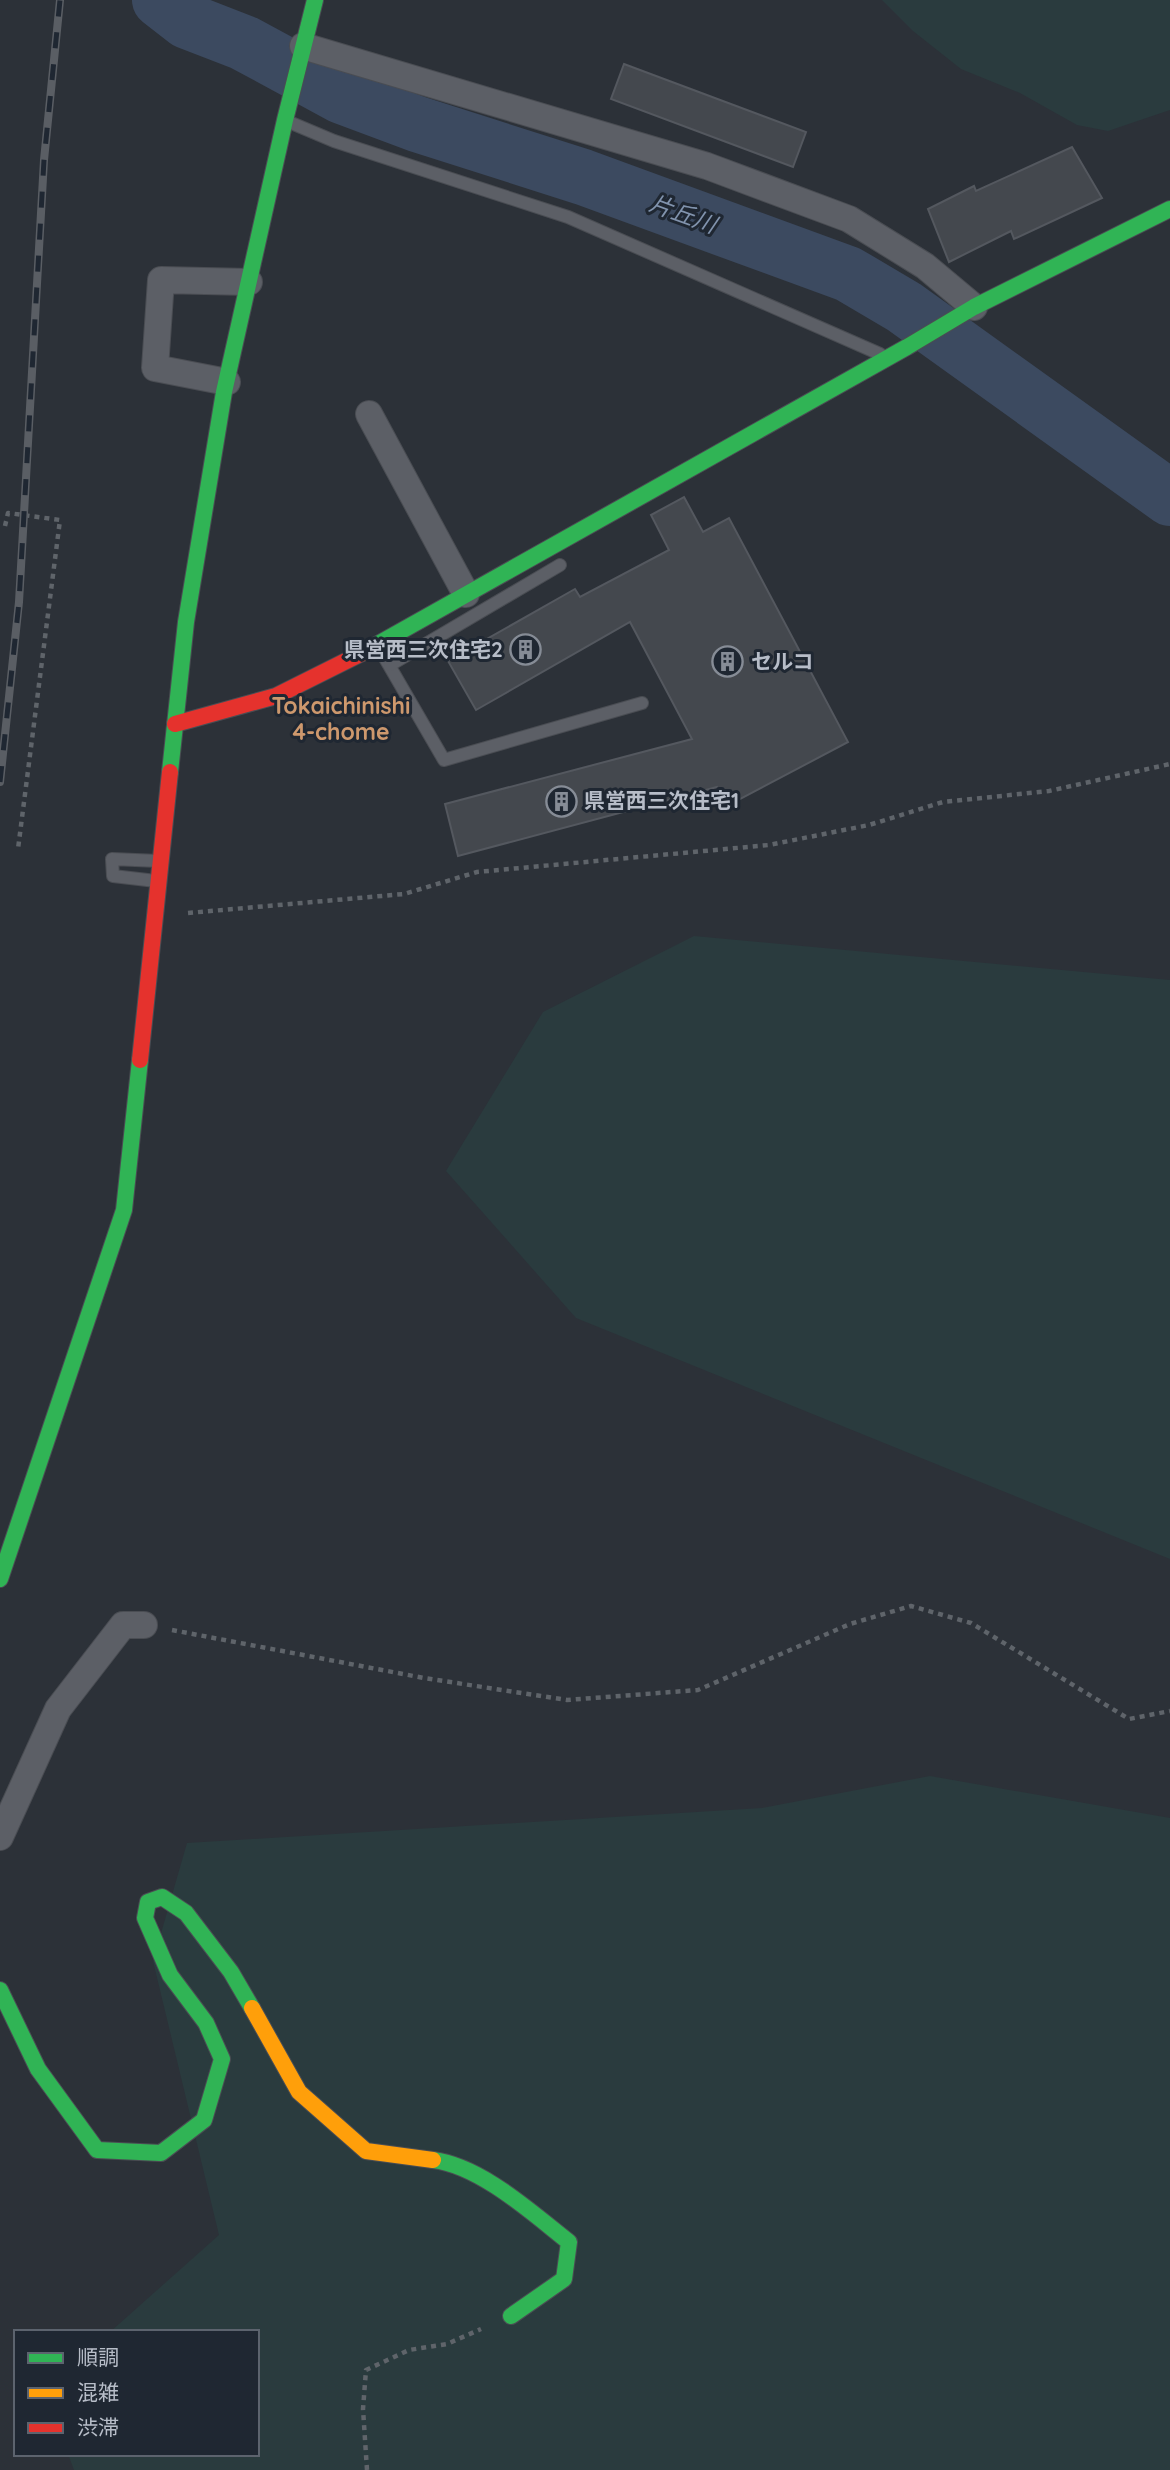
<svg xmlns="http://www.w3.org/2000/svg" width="1170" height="2470" font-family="Quicksand,'Noto Sans JP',sans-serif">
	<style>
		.green { fill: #2a3b3e }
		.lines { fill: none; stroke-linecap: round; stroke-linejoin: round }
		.river { stroke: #3c4a60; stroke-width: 56 }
		.building { fill: #44484e; stroke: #54585f; stroke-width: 2 }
		.lane-casing { stroke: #4a4d53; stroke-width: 14 }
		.street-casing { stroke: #4a4d53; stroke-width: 28 }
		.fast-casing { stroke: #4a4d53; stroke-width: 18 }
		.slow-casing { stroke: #4a4d53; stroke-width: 18 }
		.jam-casing { stroke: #4a4d53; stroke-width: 18 }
		.path { stroke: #5f646a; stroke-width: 4.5; stroke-dasharray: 5 5; stroke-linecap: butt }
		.lane { stroke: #5c5f66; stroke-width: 12 }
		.street { stroke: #5c5f66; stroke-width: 26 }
		.fast { stroke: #30b455; stroke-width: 16 }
		.slow { stroke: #ff9f0a; stroke-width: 16 }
		.jam { stroke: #e5322d; stroke-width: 16 }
		.rail-casing { stroke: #5a5e64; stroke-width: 8 }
		.rail { stroke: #1f2732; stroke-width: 5; stroke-dasharray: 16; stroke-linecap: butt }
		.labels { text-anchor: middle; stroke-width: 6; stroke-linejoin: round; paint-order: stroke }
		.poi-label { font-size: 21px; font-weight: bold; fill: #b7bdc8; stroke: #1f2732; text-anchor: start }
		.water-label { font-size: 23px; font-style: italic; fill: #8193ad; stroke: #1f2732 }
		.neighbourhood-label { font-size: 23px; font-weight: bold; fill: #cd986d; stroke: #1f2732 }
	</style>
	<rect width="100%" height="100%" fill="#2c3138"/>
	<!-- green -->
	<g class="green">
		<path d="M882,0h288v110l-62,21 -31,-6 -57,-32 -59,-24 -48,-38z"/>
		<path d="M694,936l476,44v579l-594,-241 -130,-147 97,-159z"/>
		<path d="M930,1776l240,42v652h-1096l-6,-16h189v-122h-147l109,-97 -66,-274 34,-118 575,-35z"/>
	</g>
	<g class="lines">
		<!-- river -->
		<path class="river" d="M160,0l27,21 57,22 98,53 75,28 166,53 265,97 56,33 266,191"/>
	</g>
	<!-- building -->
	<g class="building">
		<path d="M624,64l182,68 -13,35 -182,-68z"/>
		<path d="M1072,147l30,51 -88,41 -3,-8 -62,31 -21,-53 46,-23 2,5z"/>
		<path d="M684,497l19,35 26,-14 119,224 -121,64 -10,-19 -259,69 -13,-52 247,-65 -62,-117 -154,88 -28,-49 127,-72 5,8 89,-47 -18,-35z"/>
	</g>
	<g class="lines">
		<defs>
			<g id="lane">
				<path d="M289,122l45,19 234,76 312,137"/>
				<path d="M379,648l65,112 198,-57"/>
				<path d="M390,665l170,-100"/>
				<path d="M156,881l-43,-5 -1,-17 47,2"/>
			</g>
			<g id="street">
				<path d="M303,46l404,120 142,53 76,47 49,41"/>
				<path d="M227,382l-72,-14 6,-88 88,2"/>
				<path d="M369,414l97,180"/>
				<path d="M0,1837l58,-128 65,-84h21"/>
			</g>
			<g id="fast">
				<path d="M362,653l545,-306 67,-40 196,-98"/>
				<path d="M170,772l16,-150 38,-230 61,-272 30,-120"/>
				<path d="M0,1579l124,-369 16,-150"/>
				<path d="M0,1990l38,79 59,81 64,3 43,-33 18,-61 -16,-36 -36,-48 -25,-57 3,-16 14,-5 24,16 45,59 21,36"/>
				<path d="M433,2160c48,6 99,53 136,82l-5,37 -53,37"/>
			</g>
			<path id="slow" d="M252,2008l47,84 67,59 67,9"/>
			<g id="jam">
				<path d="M175,724l101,-28 86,-43"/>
				<path d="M140,1060l30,-288"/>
			</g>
		</defs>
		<!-- lane casing -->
		<use href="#lane" class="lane-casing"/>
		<!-- street casing -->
		<use href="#street" class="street-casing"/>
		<!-- fast casing -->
		<use href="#fast" class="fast-casing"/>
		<!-- slow casing -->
		<use href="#slow" class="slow-casing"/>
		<!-- jam casing -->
		<use href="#jam" class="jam-casing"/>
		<!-- path -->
		<g class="path">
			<path d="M5,526l3,-13 52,7 -42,329"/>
			<path d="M188,913l216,-19 73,-22 292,-27 100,-20 74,-23 106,-11 121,-27"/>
			<path d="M172,1630l252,48 143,22 131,-10 152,-66 61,-18 60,17 158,96 41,-8"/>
			<path d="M367,2470l-4,-61 3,-39 43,-20 38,-6 34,-15"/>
		</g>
		<!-- lane -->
		<use href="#lane" class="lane"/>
		<!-- street -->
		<use href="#street" class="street"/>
		<!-- fast -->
		<use href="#fast" class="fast"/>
		<!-- slow -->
		<use href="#slow" class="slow"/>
		<!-- jam -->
		<use href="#jam" class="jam"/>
		<defs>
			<path id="rail" d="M0,782l19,-180 25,-442 16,-160"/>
		</defs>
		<!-- rail casing -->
		<use href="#rail" class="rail-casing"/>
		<!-- rail -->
		<use href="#rail" class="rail"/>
	</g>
	<!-- icons -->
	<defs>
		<symbol id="building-ring" viewBox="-11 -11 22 22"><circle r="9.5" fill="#1f2732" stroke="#868c96" stroke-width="1.5"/><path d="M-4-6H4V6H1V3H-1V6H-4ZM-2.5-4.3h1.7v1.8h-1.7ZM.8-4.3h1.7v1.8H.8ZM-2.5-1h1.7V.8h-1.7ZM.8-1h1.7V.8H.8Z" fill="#868c96"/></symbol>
	</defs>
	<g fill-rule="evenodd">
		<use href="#building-ring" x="508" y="632" width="35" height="35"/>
		<use href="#building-ring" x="710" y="644" width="35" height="35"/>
		<use href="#building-ring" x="544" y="784" width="35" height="35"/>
	</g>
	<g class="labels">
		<!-- poi labels -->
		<g class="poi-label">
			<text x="503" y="657" text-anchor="end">県営西三次住宅2</text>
			<text x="751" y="669">セルコ</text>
			<text x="584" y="808">県営西三次住宅1</text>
		</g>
		<!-- water labels -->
		<g class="water-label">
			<text transform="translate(683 214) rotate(20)" y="8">片丘川</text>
		</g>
		<!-- neighbourhood labels -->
		<g class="neighbourhood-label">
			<text x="341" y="714">Tokaichinishi<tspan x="341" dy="26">4-chome</tspan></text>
		</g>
	</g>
	<!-- legend -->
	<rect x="14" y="2330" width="245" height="126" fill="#1f2732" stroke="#5c636e" stroke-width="2"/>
	<rect x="28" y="2353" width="35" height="10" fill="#30b455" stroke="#5c636e" stroke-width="2"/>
	<text x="77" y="2365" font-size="21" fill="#b7bdc8">順調</text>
	<rect x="28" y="2388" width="35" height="10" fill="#ff9f0a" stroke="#5c636e" stroke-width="2"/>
	<text x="77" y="2400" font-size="21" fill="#b7bdc8">混雑</text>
	<rect x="28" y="2423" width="35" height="10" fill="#e5322d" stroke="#5c636e" stroke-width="2"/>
	<text x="77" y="2435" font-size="21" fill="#b7bdc8">渋滞</text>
</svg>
